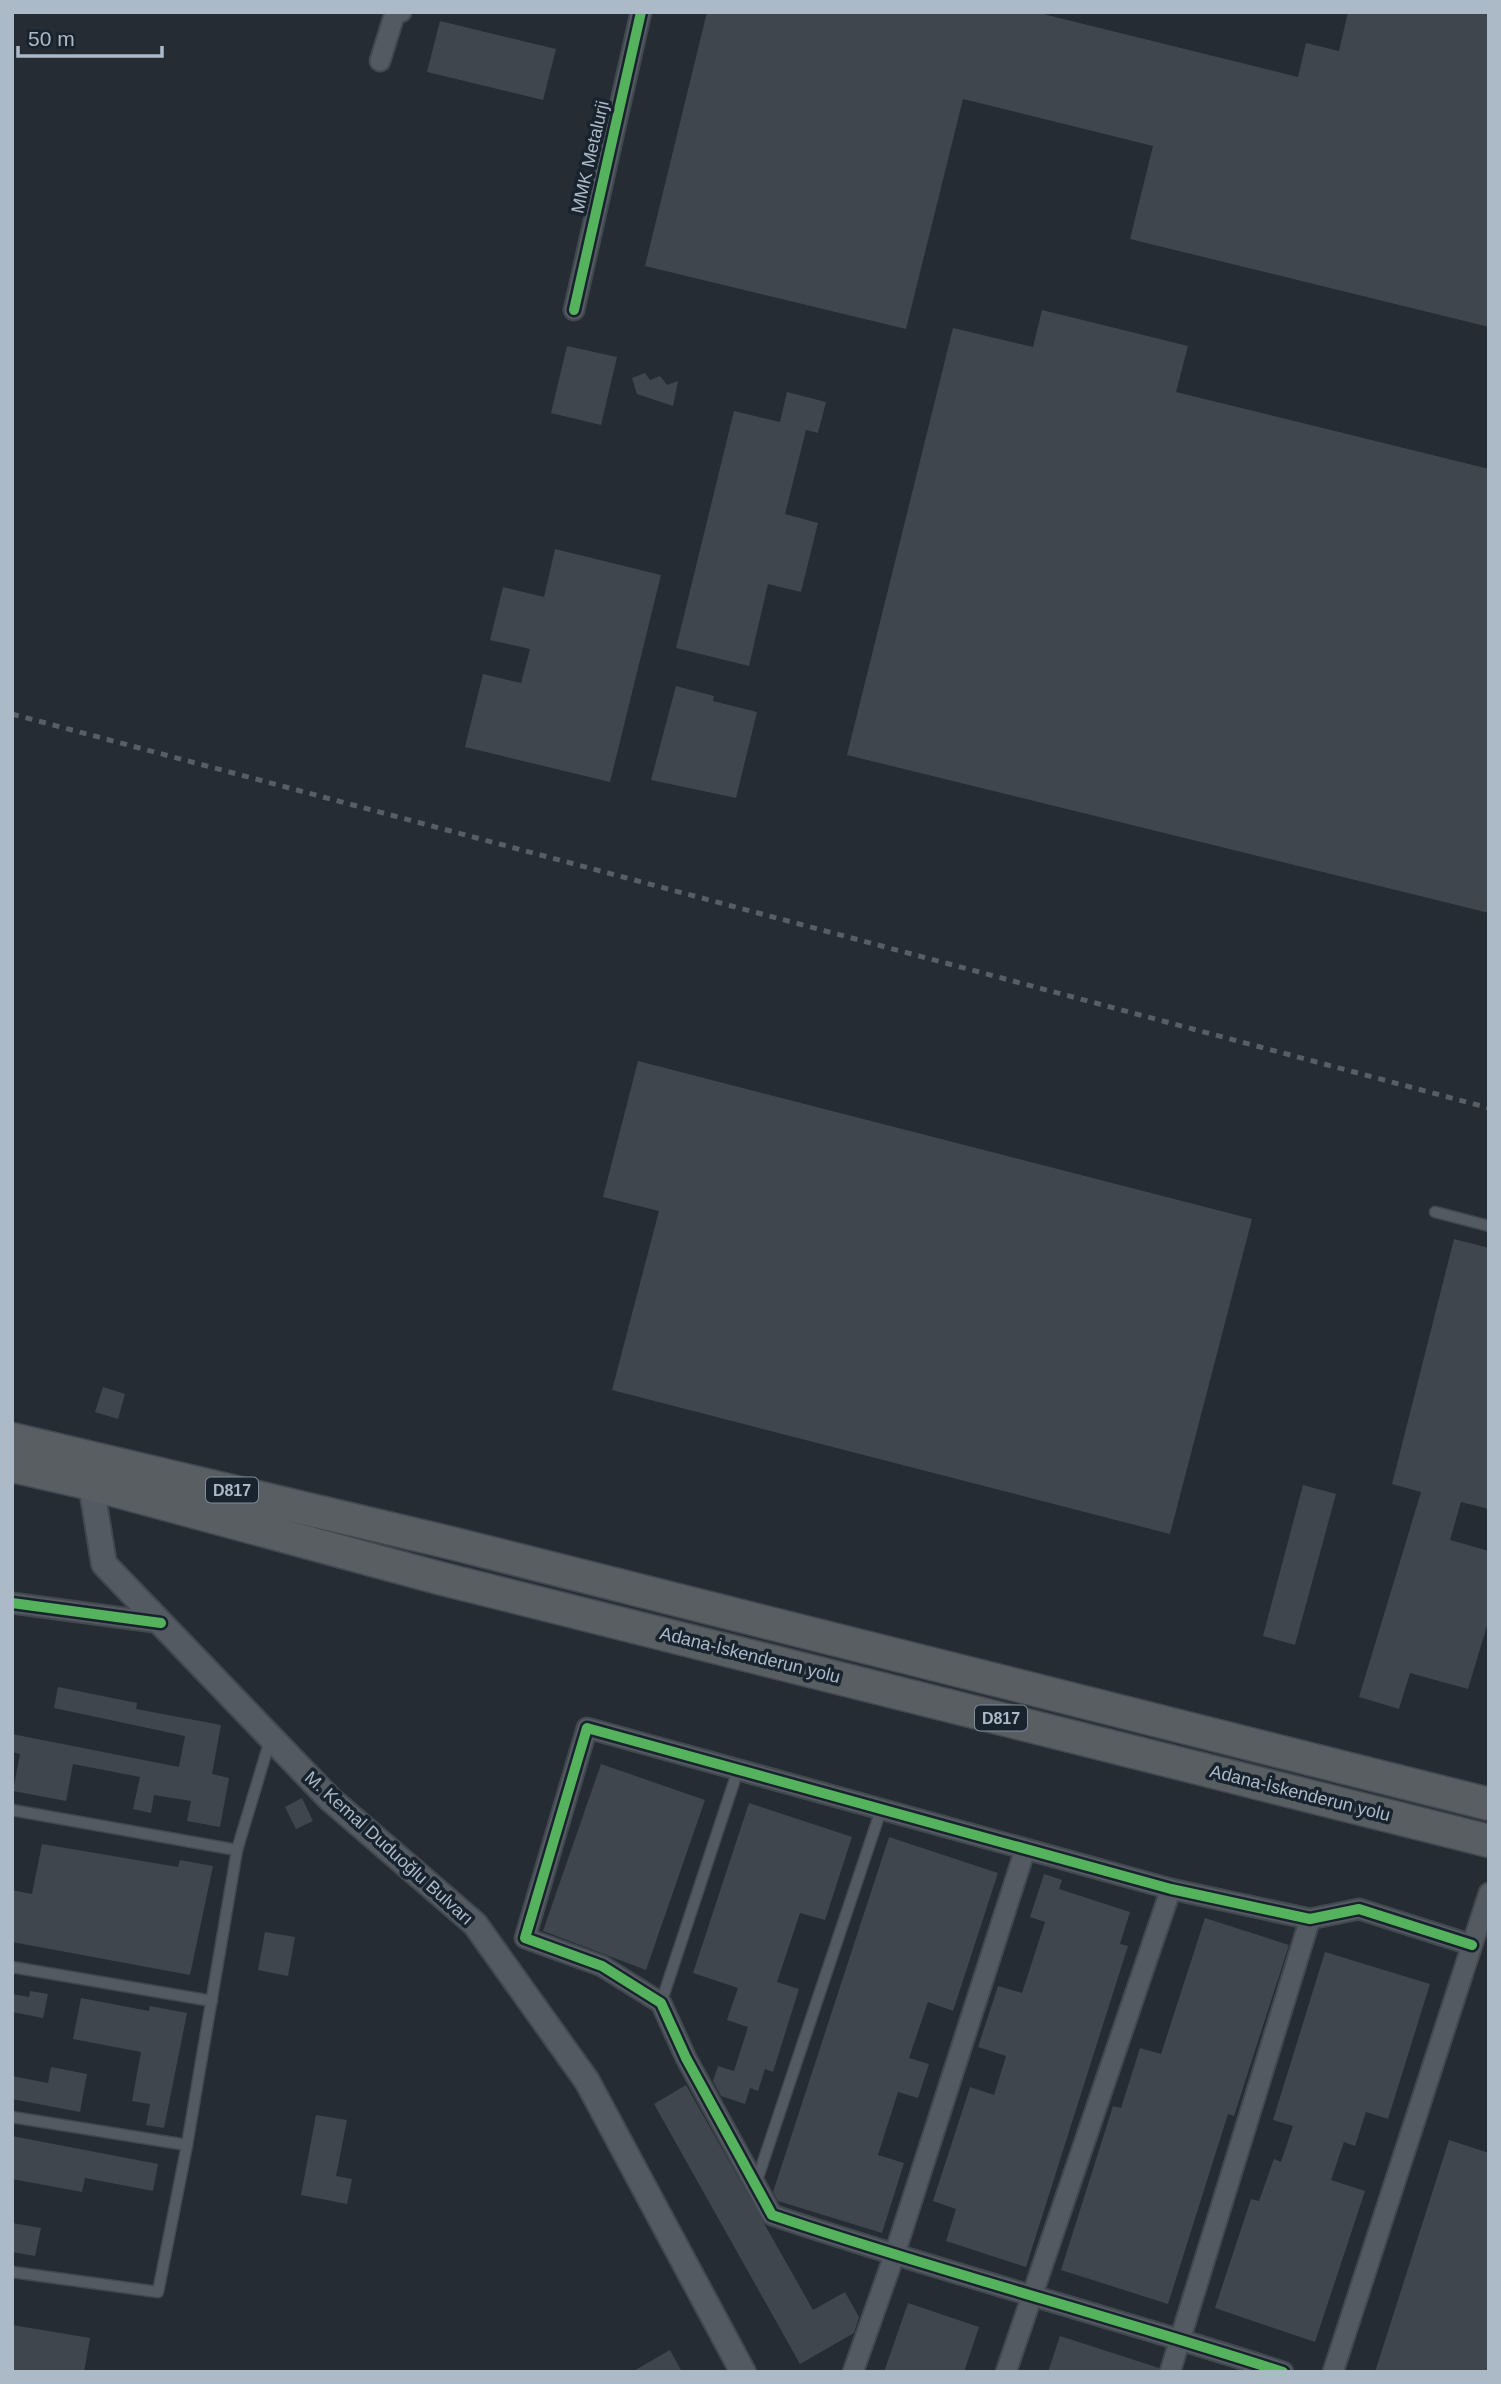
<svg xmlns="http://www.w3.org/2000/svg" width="1501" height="2384" font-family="Arial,sans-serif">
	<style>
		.building { fill: #40464d }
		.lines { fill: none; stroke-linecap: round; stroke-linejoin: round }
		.service-casing { stroke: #42484e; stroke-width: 13 }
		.minor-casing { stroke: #42484e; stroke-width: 23 }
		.tertiary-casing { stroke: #42484e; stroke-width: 28 }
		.trunk-casing { stroke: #41484f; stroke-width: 35 }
		.service { stroke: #545a62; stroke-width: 10 }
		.minor { stroke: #545a62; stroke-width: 19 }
		.tertiary { stroke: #545a62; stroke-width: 24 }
		.trunk { stroke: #585e62; stroke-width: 32 }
		.rail { stroke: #585e64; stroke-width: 5; stroke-dasharray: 7 7; stroke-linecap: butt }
		.cycleway-casing { stroke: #18232e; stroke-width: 15 }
		.cycleway { stroke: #56b35d; stroke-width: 10 }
		.labels { text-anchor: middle; stroke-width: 7; stroke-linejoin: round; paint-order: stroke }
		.shield { fill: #18232e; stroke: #808c98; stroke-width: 2 }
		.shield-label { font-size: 16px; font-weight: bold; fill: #acb9c6 }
		.street-label { font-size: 18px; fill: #acb9c6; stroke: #18232e }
	</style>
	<rect width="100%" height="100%" fill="#252c33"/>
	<!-- building -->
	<g class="building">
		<path d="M707,12h328l263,65 8,-34 33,8 9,-39h141v315l-359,-88 23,-93 -190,-47 -57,230 -261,-63z"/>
		<path d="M440,21l116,28 -13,51 -116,-28z"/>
		<path d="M1042,310l146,36 -12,46 313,77v444l-642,-158 106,-427 80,19z"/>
		<path d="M567,346l50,11 -16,68 -50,-12z"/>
		<path d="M645,373l5,7 10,-4 7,9 11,-4 -5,25 -36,-12 -5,-16z"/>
		<path d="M787,392l39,10 -8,31 -12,-3 -21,84 33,9 -17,69 -33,-8 -19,82 -73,-18 58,-237 46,11z"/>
		<path d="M555,549l106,26 -51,207 -145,-35 18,-73 38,9 9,-34 -40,-9 13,-53 41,10z"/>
		<path d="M676,686l38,10 -1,5 44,11 -21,86 -85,-18z"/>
		<path d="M638,1061l614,158 -82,315 -558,-144 47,-179 -56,-14z"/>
		<path d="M1454,1239l35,9v261l-28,-7 -11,38 39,11v68l-21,70 -58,-16 -11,36 -40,-12 62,-205 -29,-8z"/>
		<path d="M103,1387l22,7 -7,25 -23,-7z"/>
		<path d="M1303,1485l33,9 -41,151 -32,-9z"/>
		<path d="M58,1687l79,16 -1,6 85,16 -9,49 17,4 -9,49 -33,-6 4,-20 -37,-6 -3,18 -18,-4 7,-32 -67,-13 -7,37 -53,-10 7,-37 -8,-2v-18l167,33 6,-31 -131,-28z"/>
		<path d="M601,1764l104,36 -59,170 -103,-39z"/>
		<path d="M302,1798l11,23 -17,8 -11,-22z"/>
		<path d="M749,1803l103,34 -27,83 -25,-7 -23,69 22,7 -26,83 -8,-3 -7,22 -8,-3 -5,16 -24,-8 -8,-15 5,-15 16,5 14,-44 -21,-7 11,-32 -45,-15z"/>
		<path d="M889,1837l109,36 -45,138 -25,-9 -19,56 20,6 -11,34 -20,-6 -20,63 26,8 -22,70 -104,-32 -5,-9z"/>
		<path d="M42,1844l136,23 2,-7 33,6 -23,109 -178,-33v-52l20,4z"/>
		<path d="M1044,1874l18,6 -3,9 71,23 -10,32 8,2 -102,321 -80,-26 10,-32 -23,-8 37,-114 24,8 12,-39 -28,-9 20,-61 24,7 23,-71 -15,-5z"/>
		<path d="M1205,1918l84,27 -55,171 -6,-2 -60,190 -107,-34 52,-164 8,2 19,-60 21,6z"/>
		<path d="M265,1932l30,5 -7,39 -30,-6z"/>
		<path d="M1325,1952l105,32 -42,135 -22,-7 -11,34 -11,-4 -13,38 34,11 -50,151 -100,-34 36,-109 8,2 15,-42 7,3 12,-36 -20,-6z"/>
		<path d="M30,1991l18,3 -5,24 -31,-6v-18l17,3z"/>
		<path d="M81,1998l68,13 1,-5 37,7 -23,115 -18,-3 4,-21 -18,-3 9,-49 -68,-13z"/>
		<path d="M51,2067l36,7 -7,38 -68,-13v-23l36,7z"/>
		<path d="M686,2085l127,225 32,-18 14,25 -5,16 -54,31 -146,-260z"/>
		<path d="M316,2115l31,5 -11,56 16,3 -5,25 -46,-9z"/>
		<path d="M12,2136l146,28 -5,27 -68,-13 -3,14 -70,-13z"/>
		<path d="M1449,2140l40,13v219h-114z"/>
		<path d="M12,2223l29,5 -6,28 -23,-4z"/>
		<path d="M908,2303l71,24 -15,45h-80z"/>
		<path d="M12,2325l78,13 -6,34h-72z"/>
		<path d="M1060,2336l99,32 -1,4h-110z"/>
		<path d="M670,2350l12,22h-50z"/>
	</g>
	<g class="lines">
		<defs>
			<g id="service">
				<path d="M1435,1212l54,14"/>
				<path d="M12,1810l225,40"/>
				<path d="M12,1967l200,34"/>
				<path d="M661,2003l77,-233"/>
				<path d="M12,2117l175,28"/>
				<path d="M756,2183l125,-373"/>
				<path d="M12,2272l146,20 29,-147 50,-295 33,-110"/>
			</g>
			<g id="minor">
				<path d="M380,61l15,-48 6,-1"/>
				<path d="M574,310l67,-298"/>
				<path d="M12,1603l149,20"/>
				<path d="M853,2372l41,-116 131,-406"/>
				<path d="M1006,2372l165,-483"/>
				<path d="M1170,2372l140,-453"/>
				<path d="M1283,2372c-170,-55 -342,-100 -511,-157l-86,-157 -25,-55 -59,-37 -77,-28 62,-210 584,161 139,30 49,-10 113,36"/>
				<path d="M1333,2372l156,-479"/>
			</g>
			<path id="tertiary" d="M95,1468l-4,16 13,80 226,235 145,125 112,157 156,291"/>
			<g id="trunk">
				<path d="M12,1439l439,104 1038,261"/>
				<path d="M12,1466l79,18 348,94 1050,263"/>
			</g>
		</defs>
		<!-- service casing -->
		<use href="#service" class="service-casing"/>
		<!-- minor casing -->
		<use href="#minor" class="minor-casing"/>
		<!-- tertiary casing -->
		<use href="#tertiary" class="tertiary-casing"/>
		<!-- trunk casing -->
		<use href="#trunk" class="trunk-casing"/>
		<!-- service -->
		<use href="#service" class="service"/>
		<!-- minor -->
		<use href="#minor" class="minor"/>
		<!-- tertiary -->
		<use href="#tertiary" class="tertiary"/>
		<!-- trunk -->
		<use href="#trunk" class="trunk"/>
		<!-- rail -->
		<path class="rail" d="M12,714l1477,394"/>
		<defs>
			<g id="cycleway">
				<path d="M574,310l67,-298"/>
				<path d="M12,1603l149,20"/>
				<path d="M1283,2372c-170,-55 -342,-100 -511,-157l-86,-157 -25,-55 -59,-37 -77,-28 62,-210 584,161 139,30 49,-10 113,36"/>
			</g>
		</defs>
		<!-- cycleway casing -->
		<use href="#cycleway" class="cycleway-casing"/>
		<!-- cycleway -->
		<use href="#cycleway" class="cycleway"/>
	</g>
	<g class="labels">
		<!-- shield labels -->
		<g class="shield">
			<rect x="206" y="1477.5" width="52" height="25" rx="5"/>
			<rect x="975" y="1705.5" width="52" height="25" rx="5"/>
		</g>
		<g class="shield-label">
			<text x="232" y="1496">D817</text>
			<text x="1001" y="1724">D817</text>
		</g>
		<!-- street labels -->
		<g class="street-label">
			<text transform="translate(590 157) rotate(-77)" y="6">MMK Metalurji</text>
			<text transform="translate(750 1655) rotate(14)" y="6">Adana-İskenderun yolu</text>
			<text transform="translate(1300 1793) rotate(14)" y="6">Adana-İskenderun yolu</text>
			<text transform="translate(389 1848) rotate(42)" y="6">M. Kemal Duduoğlu Bulvarı</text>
		</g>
	</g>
	<!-- border -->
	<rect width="1501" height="2384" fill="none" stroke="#acb9c6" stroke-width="28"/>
	<!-- scale -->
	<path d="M18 46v10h144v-10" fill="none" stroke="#acb9c6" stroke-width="3.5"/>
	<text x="28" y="46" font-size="21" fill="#acb9c6" stroke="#18232e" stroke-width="5" paint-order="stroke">50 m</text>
</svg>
